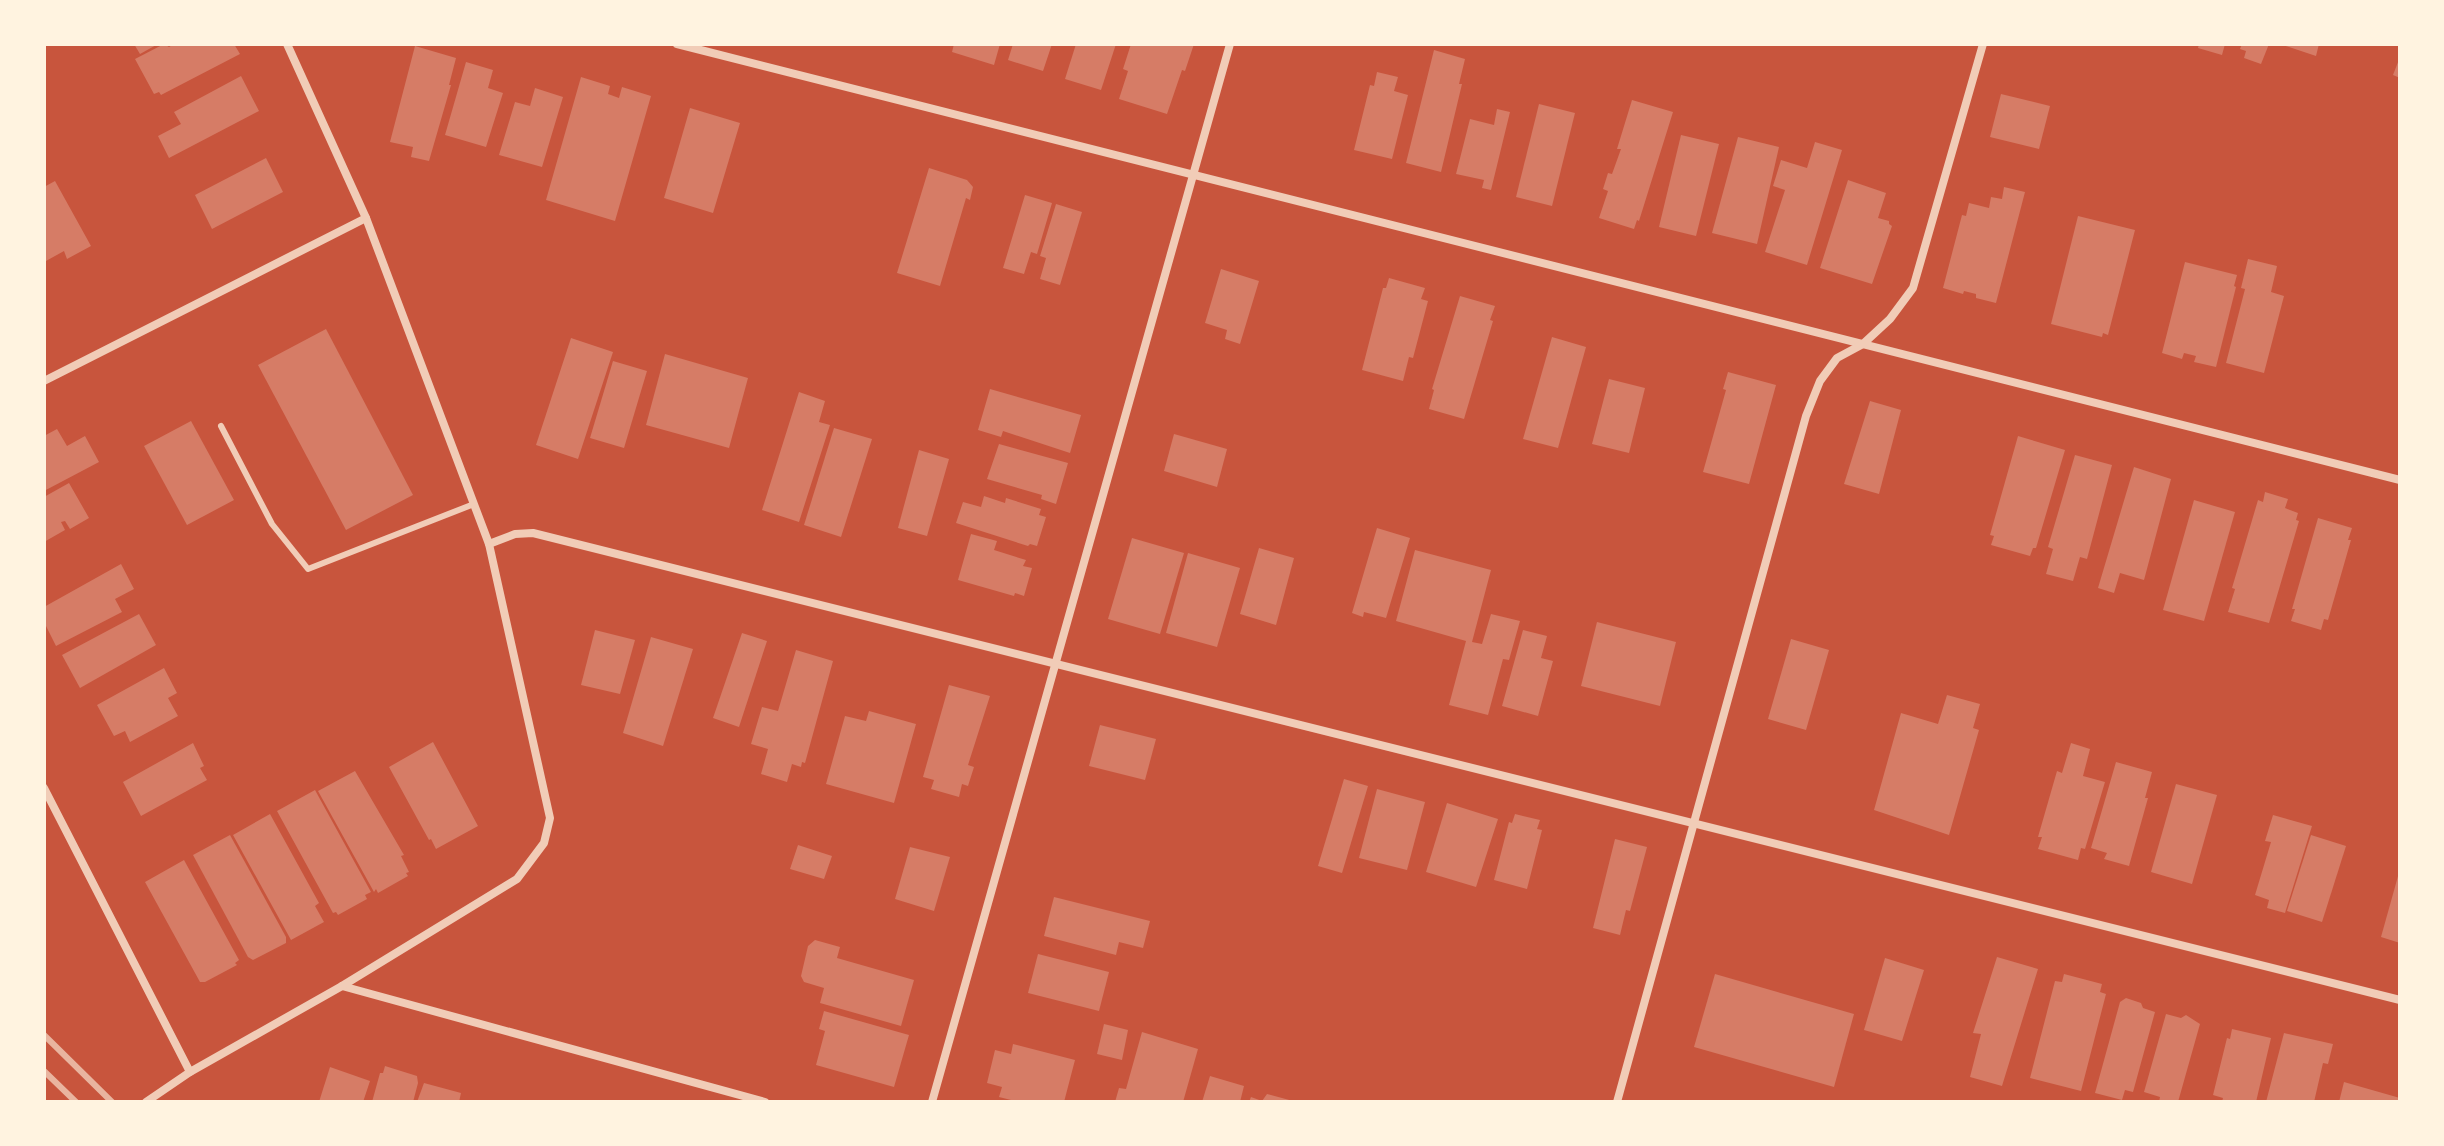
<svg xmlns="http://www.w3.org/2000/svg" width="2444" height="1146" font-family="Montserrat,sans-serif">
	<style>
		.building { fill: #d67c66 }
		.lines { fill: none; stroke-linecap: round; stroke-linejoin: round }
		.service { stroke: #f1ccb7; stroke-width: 6 }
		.minor { stroke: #f1ccb7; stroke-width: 8 }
		.rail { stroke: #e9b49f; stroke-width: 6 }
	</style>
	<rect width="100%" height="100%" fill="#c8553d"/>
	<!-- building -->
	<g class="building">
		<path d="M134,44h24l-18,10z"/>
		<path d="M164,44l5,3 5,-3h60l6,10 -79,41 -2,-3 -5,2 -19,-35z"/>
		<path d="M954,44h46l-6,21 -42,-13z"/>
		<path d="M1013,44h39l-9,27 -35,-11z"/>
		<path d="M1076,44h40l-15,46 -36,-11z"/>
		<path d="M1131,44h63l-9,27 -3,-1 -15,44 -48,-15 9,-28 -5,-2z"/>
		<path d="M2199,44h26l-3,11 -24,-7z"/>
		<path d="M2242,44h27l-8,20 -17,-6 2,-7 -6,-2z"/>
		<path d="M2280,44h39l-3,12z"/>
		<path d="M415,46l41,12 -7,27h2l-22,76 -18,-4 2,-10 -23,-5z"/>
		<path d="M1434,50l31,9 -6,25h3l-21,88 -35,-9z"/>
		<path d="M2400,57v21l-7,-3z"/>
		<path d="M466,62l27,8 -5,18 15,5 -17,54 -41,-12z"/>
		<path d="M1377,72l21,5 -4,14 14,4 -16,64 -38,-9 16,-65 4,1z"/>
		<path d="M241,76l18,35 -90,47 -11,-22 23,-12 -7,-12z"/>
		<path d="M581,77l29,9 -2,8 11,4 3,-11 29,9 -36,125 -69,-21z"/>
		<path d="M535,88l28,9 -21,70 -43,-12 16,-53 15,4z"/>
		<path d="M2001,94l49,12 -11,43 -49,-12z"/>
		<path d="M1632,100l41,12 -34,109 -2,-1 -3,9 -35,-11 9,-27 -5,-2 5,-16 4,1 9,-25h-4z"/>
		<path d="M1539,104l36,9 -23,93 -36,-9z"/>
		<path d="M690,108l50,15 -27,90 -49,-15z"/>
		<path d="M1497,109l13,3 -19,78 -9,-2 2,-8 -28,-6 14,-55 24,6z"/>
		<path d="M1681,135l38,9 -23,92 -37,-9z"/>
		<path d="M1738,137l41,10 -22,97 -45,-11z"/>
		<path d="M1815,142l27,8 -35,115 -42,-13 20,-62 -12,-4 8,-26 26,8z"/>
		<path d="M266,158l17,34 -71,37 -17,-34z"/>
		<path d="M929,168l38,12 6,7 -3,13 -4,-2 -26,88 -43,-13z"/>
		<path d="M1848,180l38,13 -8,25 11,3v3l3,2 -20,58 -52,-16z"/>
		<path d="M55,181l36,65 -24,13 -3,-8 -18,10 -2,-74z"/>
		<path d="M2004,187l21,5 -29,111 -20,-5v-4l-12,-3 -1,3 -20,-6 19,-73 4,1 3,-13 20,5 2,-11 11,2z"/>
		<path d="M1025,195l27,8 -15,51 -6,-2 -7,22 -21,-6z"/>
		<path d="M1056,204l26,8 -22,73 -20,-6 6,-21 -6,-2z"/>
		<path d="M2078,216l57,14 -27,105 -5,-2 -1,4 -51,-13z"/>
		<path d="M2248,259l29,7 -6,26 13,4 -20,77 -38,-10 19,-74 -4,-1z"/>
		<path d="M2185,262l52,13 -3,11 2,1 -20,80 -22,-5 2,-6 -12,-3 -2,6 -20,-6z"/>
		<path d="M1221,269l38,12 -19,63 -15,-5 2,-9 -22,-7z"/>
		<path d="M1389,278l36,10 -4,11 7,2 -15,57 -4,-1 -6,24 -41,-11 21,-82h3z"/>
		<path d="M1460,296l35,10 -5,14 3,1 -29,98 -35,-10 5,-19 -2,-1z"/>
		<path d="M326,329l87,166 -67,35 -88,-165z"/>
		<path d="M1552,337l34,10 -28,101 -35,-9z"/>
		<path d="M571,338l42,14 -35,107 -42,-14z"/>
		<path d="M665,354l83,24 -19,70 -83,-23z"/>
		<path d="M613,361l34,10 -23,77 -34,-10z"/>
		<path d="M1728,372l48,13 -27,99 -46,-12 23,-82 -3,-1z"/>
		<path d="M1609,379l36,9 -16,65 -37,-9z"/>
		<path d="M990,389l91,26 -11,38 -67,-22 -2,6 -23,-7z"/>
		<path d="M799,392l26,9 -6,21 11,3 -31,97 -37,-12z"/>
		<path d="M1870,401l31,9 -22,84 -35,-10z"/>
		<path d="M191,421l43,79 -47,25 -43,-79z"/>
		<path d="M834,428l38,11 -31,98 -37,-12z"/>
		<path d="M57,429l10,17 18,-10 14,26 -55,29v-55z"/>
		<path d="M1174,434l53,15 -10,38 -53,-16z"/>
		<path d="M2018,436l47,14 -29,98h-3l-3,8 -39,-11 3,-9 -4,-1z"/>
		<path d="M999,444l69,19 -12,41 -15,-5 1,-4 -55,-16z"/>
		<path d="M919,450l30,9 -22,77 -29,-8z"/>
		<path d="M2075,455l37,10 -25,94 -7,-2 -7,24 -27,-7 7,-25 -5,-2z"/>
		<path d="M2134,467l37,12 -27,101 -24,-7 -6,20 -16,-5z"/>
		<path d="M69,483l20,35 -19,11 -5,-8 -4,1 4,8 -21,12v-45z"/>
		<path d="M2265,492l23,7 -3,9 13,5 -2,7 3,1 -30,102 -41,-11 7,-23 -3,-1 26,-88 5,2z"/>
		<path d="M984,496l21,7 1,-5 35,11 -2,6 7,2 -9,29 -7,-2 -2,2 -72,-23 7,-21 18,5z"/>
		<path d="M2194,500l41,12 -31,109 -41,-11z"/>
		<path d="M2318,518l34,10 -4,12h3l-23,80 -4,-1 -3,11 -30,-9 4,-12h-3z"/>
		<path d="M1377,528l33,10 -24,80 -22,-6 -1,5 -11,-4z"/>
		<path d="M971,534l26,7 -3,9 32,10 -3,6 9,2 -8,28 -9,-3 -1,3 -56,-16z"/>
		<path d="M1132,538l52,15 -24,81 -52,-15z"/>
		<path d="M1259,548l35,10 -18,67 -36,-11z"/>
		<path d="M1415,550l76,20 -19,72 10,2 9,-30 29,7 -11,39 -6,-1 -15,56 -39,-10 17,-64 -70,-20z"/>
		<path d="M1188,553l52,15 -23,79 -51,-14z"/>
		<path d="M121,564l13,25 -19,10 7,13 -66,34 -12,-24v-15z"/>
		<path d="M139,614l17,31 -76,43 -18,-33z"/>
		<path d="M1597,622l79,20 -16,64 -79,-20z"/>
		<path d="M595,630l40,10 -15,54 -39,-9z"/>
		<path d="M1523,630l24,6 -6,22 12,3 -15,55 -36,-10z"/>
		<path d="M742,633l25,8 -28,86 -26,-9z"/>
		<path d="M651,637l42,12 -30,97 -40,-13z"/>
		<path d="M1791,639l38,11 -23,80 -38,-11z"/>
		<path d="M796,650l37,11 -28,102 -3,-1 -1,5 -9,-3 -5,18 -26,-8 7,-25 -17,-5 11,-37 16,4z"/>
		<path d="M164,668l13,25 -9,5 10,18 -48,26 -5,-11 -11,5 -17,-31z"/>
		<path d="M949,685l41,11 -22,69 6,2 -6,19 -6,-2 -3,13 -28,-8 3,-9 -11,-3z"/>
		<path d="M1947,695l33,9 -7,24 6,2 -30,105 -75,-25 27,-97 37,11z"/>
		<path d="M869,711l47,13 -22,79 -68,-19 19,-68 21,5z"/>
		<path d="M1100,725l56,14 -11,41 -56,-14z"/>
		<path d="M433,742l45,84 -42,23 -5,-10 -2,1 -40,-73z"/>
		<path d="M193,743l11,23 -4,2 7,12 -66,36 -18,-34z"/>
		<path d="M2071,743l19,6 -7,27 22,6 -20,67 -4,-1 -3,12 -40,-11 4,-12h-4l19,-66 5,2z"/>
		<path d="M2116,762l36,10 -7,26h3l-19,68 -25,-7 3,-6 -16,-5z"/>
		<path d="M355,771l49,84 -3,1 8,16 -3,1 2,3 -30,17 -2,-4 -2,3 -56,-101z"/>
		<path d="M1344,779l24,7 -26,87 -24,-7z"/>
		<path d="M2176,784l41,11 -25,89 -41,-12z"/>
		<path d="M1377,789l48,13 -18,68 -48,-12z"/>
		<path d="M315,790l56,102 -6,3 2,4 -29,16 -2,-3 -3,1 -56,-102z"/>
		<path d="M1447,803l51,16 -22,68 -50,-15z"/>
		<path d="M270,814l49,89 -4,3 9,16 -33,18 -58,-105z"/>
		<path d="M1515,814l25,6 -3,9 5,1 -15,59 -33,-9 15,-58 3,1z"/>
		<path d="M2273,815l39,11 -27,87 -18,-5 2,-8 -14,-5 16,-53 -6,-1z"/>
		<path d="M230,835l56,102v6l-33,17 -5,-3 -55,-102z"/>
		<path d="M2311,835l35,11 -24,76 -35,-11z"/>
		<path d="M1615,839l32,8 -17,64 -4,-1 -6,25 -27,-7z"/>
		<path d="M798,845l34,11 -8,23 -34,-10z"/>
		<path d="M910,847l40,10 -16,54 -39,-12z"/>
		<path d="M184,860l55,100 -4,3 2,2 -32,17h-5l-55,-100z"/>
		<path d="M2400,869v74l-19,-6z"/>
		<path d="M1054,897l96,24 -7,27 -24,-6 -3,13 -72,-19z"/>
		<path d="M815,940l25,7 -3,11 77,22 -13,46 -81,-23 4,-15 -20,-6 -3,-6 7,-30z"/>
		<path d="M1038,954l71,18 -10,39 -71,-18z"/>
		<path d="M1997,957l41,12 -36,117 -32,-9 11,-43 -8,-1z"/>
		<path d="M1885,958l39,12 -22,71 -38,-11z"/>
		<path d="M1715,974l139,40 -20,73 -140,-40z"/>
		<path d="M2064,974l38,10 -2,8 6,2 -25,97 -51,-13 25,-97 7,1z"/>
		<path d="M2126,998l15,5 2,5 12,4 -22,80 -8,-2 -3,10 -27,-7 25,-91z"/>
		<path d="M824,1011l85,24 -15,52 -78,-22 9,-34 -6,-2z"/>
		<path d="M2166,1014l15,4 5,-3 14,9 -22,78h-19l1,-5 -16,-5z"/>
		<path d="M1104,1024l24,6 -6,30 -25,-6z"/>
		<path d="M2232,1029l39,9 -15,64h-34l1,-4 -10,-3 14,-57 3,1z"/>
		<path d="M1142,1032l56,17 -15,53h-68l4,-14 7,1z"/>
		<path d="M2284,1033l49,11 -5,20 -5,-1 -9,39h-48z"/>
		<path d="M1013,1044l62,16 -11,42h-45l-20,-5 3,-10 -15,-4 8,-33 16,4z"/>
		<path d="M385,1066l32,10 1,7 -5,19h-41l8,-29h3z"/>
		<path d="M330,1067l40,14 -7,21h-44z"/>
		<path d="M1210,1076l34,10 -4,16h-38z"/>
		<path d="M2344,1082l56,16v4h-61z"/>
		<path d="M424,1083l37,10 -2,9h-42z"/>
		<path d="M1267,1094l26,7v1h-44l2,-5 11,4z"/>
	</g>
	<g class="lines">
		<!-- service -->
		<path class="service" d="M221,426l51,98 36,45 166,-65"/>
		<!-- minor -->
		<g class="minor">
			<path d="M677,44l1723,436"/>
			<path d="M44,381l322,-163"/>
			<path d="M489,544l26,-10 18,-1 1867,467"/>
			<path d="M44,788l146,284"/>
			<path d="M342,986l423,116"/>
			<path d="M146,1102l44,-30 152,-86 175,-107 27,-36 6,-25 -61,-274 -123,-326 -79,-174"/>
			<path d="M932,1102l298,-1058"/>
			<path d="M1617,1102l189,-686 14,-35 17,-23 26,-14 27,-25 23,-31 70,-244"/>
		</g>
		<!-- rail -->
		<g class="rail">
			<path d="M44,1035l68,67"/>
			<path d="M44,1071l32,31"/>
		</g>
	</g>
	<!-- border -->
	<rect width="2444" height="1146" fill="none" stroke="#fff3e0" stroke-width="92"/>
</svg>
